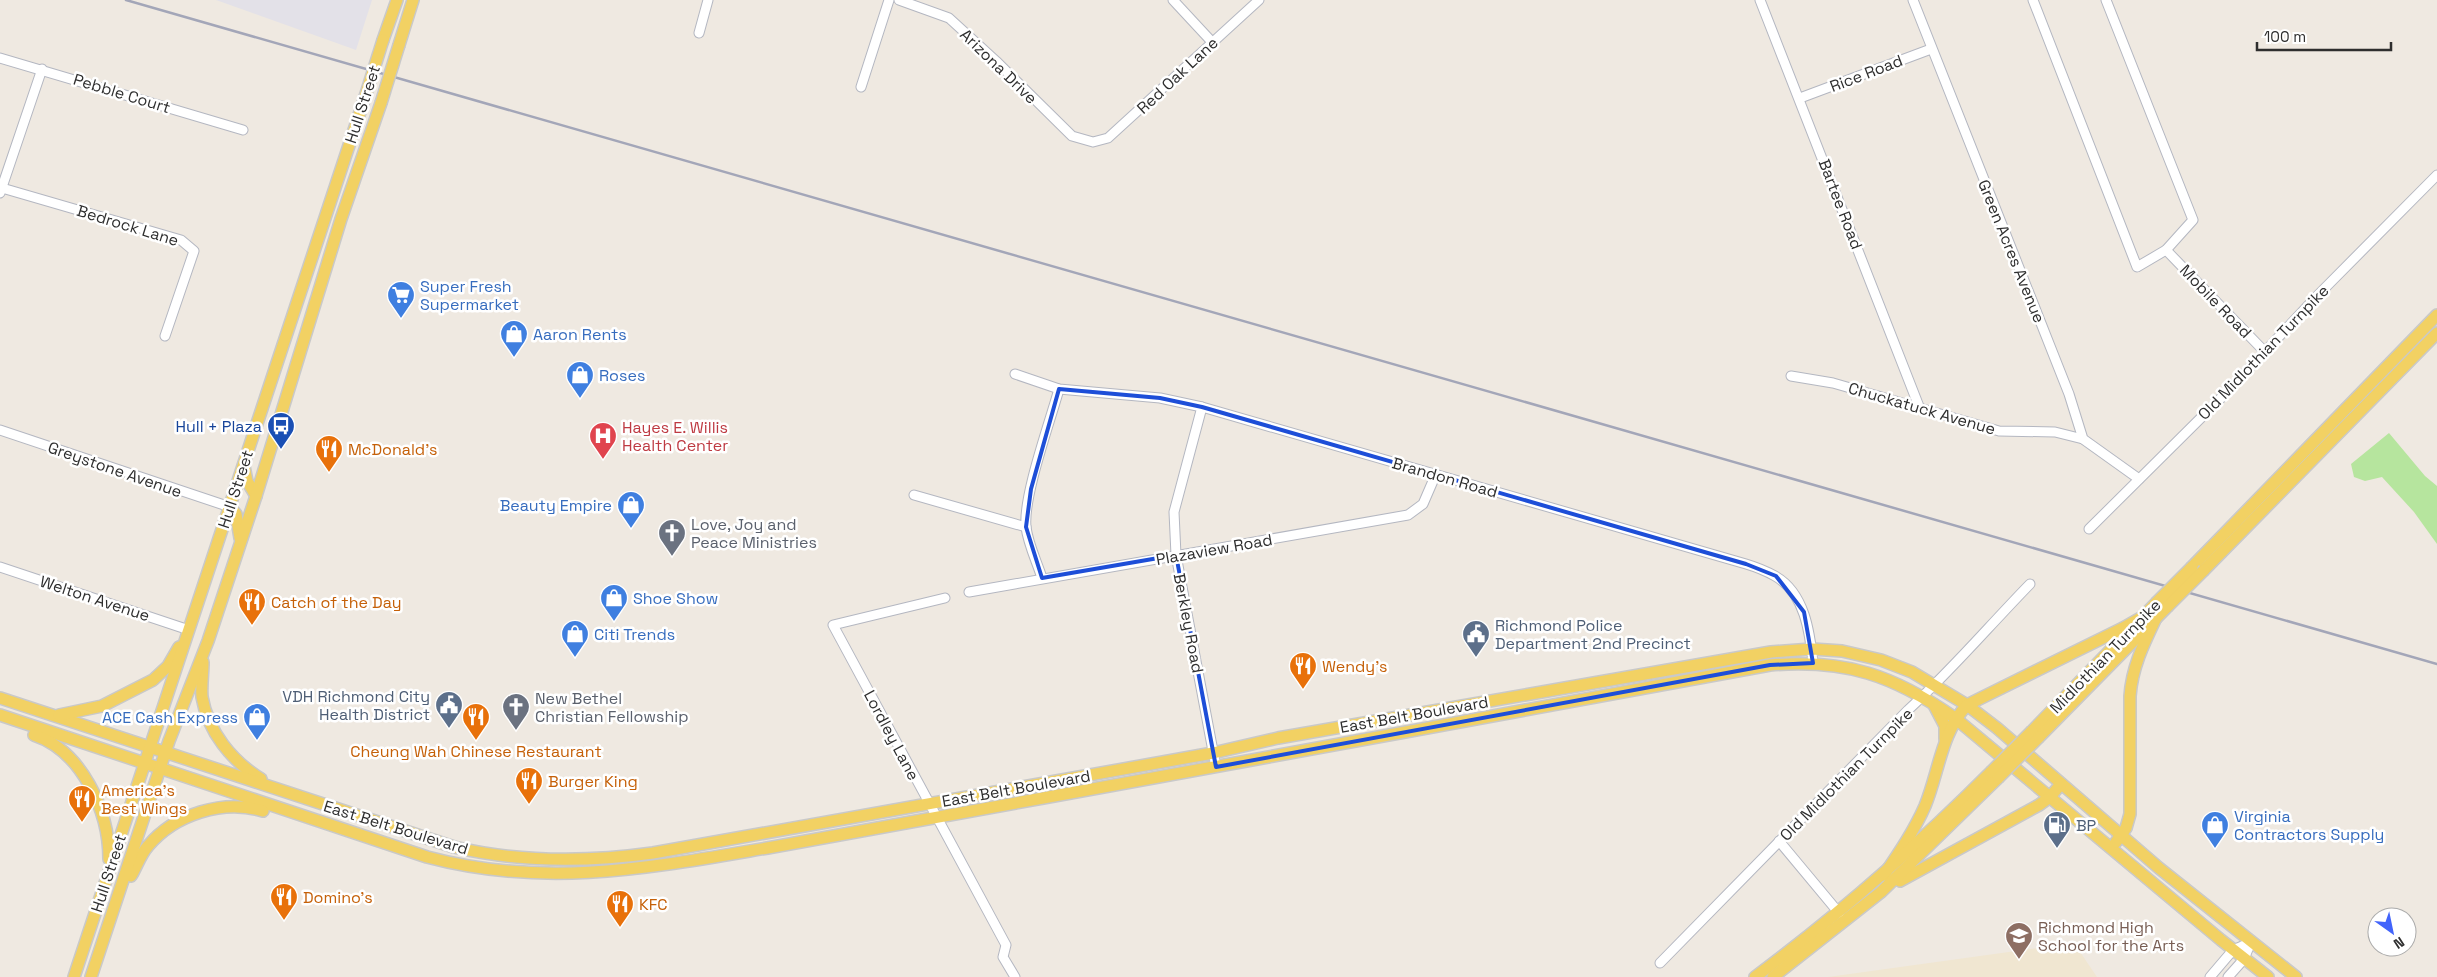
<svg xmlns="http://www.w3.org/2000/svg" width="2437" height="977" font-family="'Space Grotesk',sans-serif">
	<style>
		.industrial { fill: #e3e1e8 }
		.education { fill: #f0e6d1 }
		.green { fill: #b6e59e }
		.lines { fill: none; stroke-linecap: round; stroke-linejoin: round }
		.minor-casing { stroke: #b4b7c1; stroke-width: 11 }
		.major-casing { stroke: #c9c9c9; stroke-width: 14 }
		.minor { stroke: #fff; stroke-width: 9 }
		.major { stroke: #f2d163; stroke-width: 11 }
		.rail { stroke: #a3a6b8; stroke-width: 2.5 }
		.major-bridge-casing { stroke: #c9c9c9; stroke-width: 14; stroke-linecap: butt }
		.major-bridge { stroke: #f2d163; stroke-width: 11 }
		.marked { fill: none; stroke: #1d4ed8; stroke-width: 4; stroke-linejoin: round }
		.labels { text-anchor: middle; stroke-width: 5; stroke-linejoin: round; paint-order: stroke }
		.street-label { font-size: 16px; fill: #2e2e2e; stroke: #fff }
		.shop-label { font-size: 16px; fill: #366cbe; stroke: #fff; text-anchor: start }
		.transit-label { font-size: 16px; fill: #164399; stroke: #fff; text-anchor: end }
		.health-label { font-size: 16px; fill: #be3a42; stroke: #fff; text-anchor: start }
		.food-label { font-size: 16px; fill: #c56008; stroke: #fff; text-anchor: start }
		.worship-label { font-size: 16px; fill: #5b616d; stroke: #fff; text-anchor: start }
		.service-label { font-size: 16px; fill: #4e5e75; stroke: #fff; text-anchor: start }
		.education-label { font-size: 16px; fill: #785e54; stroke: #fff; text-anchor: start }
	</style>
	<rect width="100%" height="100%" fill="#efe9e1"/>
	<!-- industrial -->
	<path class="industrial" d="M216,0h156l-16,50z"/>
	<!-- education -->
	<path class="education" d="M2074,943l23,34h-269z"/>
	<!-- green -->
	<path class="green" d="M2389,433l36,43 12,10v58l-23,-32 -32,-35 -17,4 -11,-4 -3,-13z"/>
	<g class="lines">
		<defs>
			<g id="minor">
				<path d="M899,0l50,18 47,43 76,75 21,6 15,-4 151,-138"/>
				<path d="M1173,0l39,42"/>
				<path d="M1760,0l160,409"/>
				<path d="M1913,0l156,394 14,45 56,40"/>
				<path d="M2033,0l104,267 29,-17 27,-30 -87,-220"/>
				<path d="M699,33l9,-33"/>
				<path d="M0,58l243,72"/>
				<path d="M861,87l28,-87"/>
				<path d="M1800,98l131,-49"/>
				<path d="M2,188l179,52 13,11 -29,85"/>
				<path d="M0,193l42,-124"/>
				<path d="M2166,250l99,102"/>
				<path d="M1015,374l44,15 101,9 42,9 544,157c10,3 20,7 29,12 30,17 35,57 38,87"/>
				<path d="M1791,376l42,7 166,48 56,1 28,7"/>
				<path d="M1202,407l-28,105 2,43 40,212"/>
				<path d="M0,430l230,77"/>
				<path d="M914,495l112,32"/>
				<path d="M2089,529l138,-137 90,-96 120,-121"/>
				<path d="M0,567l189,63"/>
				<path d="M1042,578c-5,-16 -14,-34 -16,-51 -3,-31 24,-105 33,-138"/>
				<path d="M969,592l439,-77 15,-11 13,-30"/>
				<path d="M945,598l-112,27 173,320 -3,12 12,20"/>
				<path d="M1779,841l60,72"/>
				<path d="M1660,963l248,-253c43,-39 81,-84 122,-126"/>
				<path d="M2210,977l23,-27 18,-8"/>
				<path d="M2228,977l16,-18 7,-17"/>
			</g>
			<g id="major">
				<path d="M383,40l14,-40"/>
				<path d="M399,45l14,-45"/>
				<path d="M244,466l3,15 9,15"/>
				<path d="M230,507l6,7 4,24"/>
				<path d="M2192,567l245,-252"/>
				<path d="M2204,570l233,-237"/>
				<path d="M203,662c0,11 -2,24 -1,35 6,35 30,64 59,82"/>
				<path d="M0,698l454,149c64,15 134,15 199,6l560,-100 65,-15 493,-86 41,-3 30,2 39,9 31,12 55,33 30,23 162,140 137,109"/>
				<path d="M1934,705l11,21v13"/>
				<path d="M0,715l427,142c120,32 227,10 346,-10 90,-16 180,-33 270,-49 242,-43 485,-89 727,-133 76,-6 123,10 185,53l266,222 47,37"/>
				<path d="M59,715l43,-9 51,-26 15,-14 11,-19"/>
				<path d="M2032,731l124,-128"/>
				<path d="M34,735c48,16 75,76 75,124"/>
				<path d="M2039,737l128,-130"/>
				<path d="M2116,842l10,-14 4,-14v-118c2,-28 13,-51 25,-76"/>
				<path d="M1884,875c15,-22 30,-44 41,-69 14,-34 16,-73 42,-101l156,-77 21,-12"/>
				<path d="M131,876c6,-10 9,-21 17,-30 27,-32 75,-47 115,-35"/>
				<path d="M1900,881l139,-76 11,-8 11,-13"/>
				<path d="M74,977l291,-880"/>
				<path d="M91,977l78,-236 39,-100 48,-145 85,-277 40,-116"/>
				<path d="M1755,977c85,-63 162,-131 236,-205"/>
				<path d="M1773,977l108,-85 117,-114"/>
			</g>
		</defs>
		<!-- minor casing -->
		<use href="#minor" class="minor-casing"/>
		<!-- major casing -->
		<use href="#major" class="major-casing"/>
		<!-- minor -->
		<use href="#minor" class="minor"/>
		<!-- major -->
		<use href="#major" class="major"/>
		<!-- rail -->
		<path class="rail" d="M126,0l2311,664"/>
		<defs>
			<g id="major-bridge">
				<path d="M365,97l18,-57"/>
				<path d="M381,103l18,-58"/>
				<path d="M2156,603l36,-36"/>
				<path d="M2167,607l37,-37"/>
				<path d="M1991,772l41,-41"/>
				<path d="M1998,778l41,-41"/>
			</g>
		</defs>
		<!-- major-bridge casing -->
		<use href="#major-bridge" class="major-bridge-casing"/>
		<!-- major-bridge -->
		<use href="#major-bridge" class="major-bridge"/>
	</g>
	<!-- marked area -->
	<path class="marked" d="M1059,389l101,9 42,9 544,157 30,12 28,36 9,51 -43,2 -554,102 -40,-212 -134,23 -16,-51 5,-38z"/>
	<!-- icons -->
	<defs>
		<symbol id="supermarket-pin" viewBox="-11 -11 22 30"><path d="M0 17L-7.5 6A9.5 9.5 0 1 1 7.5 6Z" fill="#3f7fe0" stroke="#fff"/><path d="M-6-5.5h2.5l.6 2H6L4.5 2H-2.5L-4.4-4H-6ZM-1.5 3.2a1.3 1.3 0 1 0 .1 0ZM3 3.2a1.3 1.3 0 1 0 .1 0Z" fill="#fff"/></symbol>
		<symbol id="shop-pin" viewBox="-11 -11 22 30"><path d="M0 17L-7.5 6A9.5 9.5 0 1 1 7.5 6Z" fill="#3f7fe0" stroke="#fff"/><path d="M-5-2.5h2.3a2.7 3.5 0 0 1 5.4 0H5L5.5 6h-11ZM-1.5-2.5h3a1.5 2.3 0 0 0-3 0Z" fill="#fff"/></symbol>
		<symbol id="bus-pin" viewBox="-11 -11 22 30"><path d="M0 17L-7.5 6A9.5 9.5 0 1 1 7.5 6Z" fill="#1a4fb4" stroke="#fff"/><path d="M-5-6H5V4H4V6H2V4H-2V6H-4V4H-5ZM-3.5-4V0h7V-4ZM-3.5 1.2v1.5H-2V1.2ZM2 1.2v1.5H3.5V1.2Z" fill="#fff"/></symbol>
		<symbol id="hospital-pin" viewBox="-11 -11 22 30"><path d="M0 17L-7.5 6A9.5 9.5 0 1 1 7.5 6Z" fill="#e0444e" stroke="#fff"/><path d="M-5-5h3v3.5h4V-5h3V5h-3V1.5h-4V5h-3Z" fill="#fff"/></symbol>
		<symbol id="restaurant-pin" viewBox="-11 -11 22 30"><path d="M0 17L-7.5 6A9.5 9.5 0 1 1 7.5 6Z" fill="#e8710a" stroke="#fff"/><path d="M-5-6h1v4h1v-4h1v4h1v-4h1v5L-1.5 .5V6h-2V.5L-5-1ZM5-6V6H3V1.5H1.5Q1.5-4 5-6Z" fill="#fff"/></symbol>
		<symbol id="church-pin" viewBox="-11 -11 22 30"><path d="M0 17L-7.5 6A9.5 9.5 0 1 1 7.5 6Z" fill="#6b7280" stroke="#fff"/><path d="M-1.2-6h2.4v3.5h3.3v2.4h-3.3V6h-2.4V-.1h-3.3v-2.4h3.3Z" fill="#fff"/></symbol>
		<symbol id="civic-pin" viewBox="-11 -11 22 30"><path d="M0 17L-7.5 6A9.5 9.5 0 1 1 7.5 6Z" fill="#5c6f8a" stroke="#fff"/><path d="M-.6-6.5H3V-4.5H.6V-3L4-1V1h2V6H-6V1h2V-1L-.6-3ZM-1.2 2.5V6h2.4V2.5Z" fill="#fff"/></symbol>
		<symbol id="fuel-pin" viewBox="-11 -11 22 30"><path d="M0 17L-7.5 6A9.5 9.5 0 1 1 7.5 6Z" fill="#5c6f8a" stroke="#fff"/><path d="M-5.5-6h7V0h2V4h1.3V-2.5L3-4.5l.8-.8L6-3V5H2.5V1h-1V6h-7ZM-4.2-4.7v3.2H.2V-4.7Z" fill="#fff"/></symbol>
		<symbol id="school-pin" viewBox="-11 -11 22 30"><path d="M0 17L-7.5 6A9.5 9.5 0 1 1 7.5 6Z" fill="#8d6e63" stroke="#fff"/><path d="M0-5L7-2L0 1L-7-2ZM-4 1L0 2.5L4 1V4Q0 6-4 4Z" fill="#fff"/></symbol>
	</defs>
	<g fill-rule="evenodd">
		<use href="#supermarket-pin" x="385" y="279" width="32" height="43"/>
		<use href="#shop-pin" x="498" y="318" width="32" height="43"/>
		<use href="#shop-pin" x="564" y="359" width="32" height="43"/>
		<use href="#bus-pin" x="265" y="410" width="32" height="43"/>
		<use href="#hospital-pin" x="587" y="420" width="32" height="43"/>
		<use href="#restaurant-pin" x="313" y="433" width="32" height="43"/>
		<use href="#shop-pin" x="615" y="489" width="32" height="43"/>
		<use href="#church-pin" x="656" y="517" width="32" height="43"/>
		<use href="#shop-pin" x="598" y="582" width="32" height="43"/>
		<use href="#restaurant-pin" x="236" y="586" width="32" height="43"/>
		<use href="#shop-pin" x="559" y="618" width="32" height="43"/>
		<use href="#civic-pin" x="1460" y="618" width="32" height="43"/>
		<use href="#restaurant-pin" x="1287" y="650" width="32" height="43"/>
		<use href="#civic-pin" x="433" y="689" width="32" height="43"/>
		<use href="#church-pin" x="500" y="691" width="32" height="43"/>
		<use href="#shop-pin" x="241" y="701" width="32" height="43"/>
		<use href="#restaurant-pin" x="460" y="701" width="32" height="43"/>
		<use href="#restaurant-pin" x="513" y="765" width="32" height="43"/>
		<use href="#restaurant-pin" x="66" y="783" width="32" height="43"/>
		<use href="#fuel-pin" x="2041" y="809" width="32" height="43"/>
		<use href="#shop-pin" x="2199" y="809" width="32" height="43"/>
		<use href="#restaurant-pin" x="268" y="881" width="32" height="43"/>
		<use href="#restaurant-pin" x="604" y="888" width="32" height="43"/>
		<use href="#school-pin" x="2003" y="920" width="32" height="43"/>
	</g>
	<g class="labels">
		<!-- street labels -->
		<g class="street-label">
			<text transform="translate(999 66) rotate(44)" y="6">Arizona Drive</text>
			<text transform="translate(1866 73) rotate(-21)" y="6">Rice Road</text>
			<text transform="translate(1177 75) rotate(-43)" y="6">Red Oak Lane</text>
			<text transform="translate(122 93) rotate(17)" y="6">Pebble Court</text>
			<text transform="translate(362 104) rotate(-72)" y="6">Hull Street</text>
			<text transform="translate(1841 204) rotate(69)" y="6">Bartee Road</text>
			<text transform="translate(128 225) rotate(17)" y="6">Bedrock Lane</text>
			<text transform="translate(2012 251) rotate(68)" y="6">Green Acres Avenue</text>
			<text transform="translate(2216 301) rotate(46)" y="6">Mobile Road</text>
			<text transform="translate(2263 352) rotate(-46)" y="6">Old Midlothian Turnpike</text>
			<text transform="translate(1922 408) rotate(16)" y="6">Chuckatuck Avenue</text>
			<text transform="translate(115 469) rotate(19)" y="6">Greystone Avenue</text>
			<text transform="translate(1445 477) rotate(16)" y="6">Brandon Road</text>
			<text transform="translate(235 489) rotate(-72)" y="6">Hull Street</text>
			<text transform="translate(1214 549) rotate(-10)" y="6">Plazaview Road</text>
			<text transform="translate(95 598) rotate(18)" y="6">Welton Avenue</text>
			<text transform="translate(1189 623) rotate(79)" y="6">Berkley Road</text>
			<text transform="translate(2105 656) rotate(-46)" y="6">Midlothian Turnpike</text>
			<text transform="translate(1414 714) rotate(-10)" y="6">East Belt Boulevard</text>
			<text transform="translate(892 735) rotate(62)" y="6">Lordley Lane</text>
			<text transform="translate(1846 774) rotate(-45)" y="6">Old Midlothian Turnpike</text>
			<text transform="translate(1016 788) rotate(-10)" y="6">East Belt Boulevard</text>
			<text transform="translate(396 827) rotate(17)" y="6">East Belt Boulevard</text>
			<text transform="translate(108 873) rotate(-72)" y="6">Hull Street</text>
		</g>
		<!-- shop labels -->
		<g class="shop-label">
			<text x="420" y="292">Super Fresh<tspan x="420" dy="18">Supermarket</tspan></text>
			<text x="533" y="340">Aaron Rents</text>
			<text x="599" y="381">Roses</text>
			<text x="612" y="511" text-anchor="end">Beauty Empire</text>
			<text x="633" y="604">Shoe Show</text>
			<text x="594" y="640">Citi Trends</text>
			<text x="238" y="723" text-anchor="end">ACE Cash Express</text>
			<text x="2234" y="822">Virginia<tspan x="2234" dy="18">Contractors Supply</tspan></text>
		</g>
		<!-- transit labels -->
		<g class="transit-label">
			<text x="262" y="432">Hull + Plaza</text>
		</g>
		<!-- health labels -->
		<g class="health-label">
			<text x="622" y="433">Hayes E. Willis<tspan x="622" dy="18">Health Center</tspan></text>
		</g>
		<!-- food labels -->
		<g class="food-label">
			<text x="348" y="455">McDonald's</text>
			<text x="271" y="608">Catch of the Day</text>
			<text x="1322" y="672">Wendy's</text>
			<text x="476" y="757" text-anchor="middle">Cheung Wah Chinese Restaurant</text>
			<text x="548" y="787">Burger King</text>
			<text x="101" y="796">America's<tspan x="101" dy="18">Best Wings</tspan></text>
			<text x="303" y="903">Domino's</text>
			<text x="639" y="910">KFC</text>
		</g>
		<!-- worship labels -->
		<g class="worship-label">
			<text x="691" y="530">Love, Joy and<tspan x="691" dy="18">Peace Ministries</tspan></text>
			<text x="535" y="704">New Bethel<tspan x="535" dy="18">Christian Fellowship</tspan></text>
		</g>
		<!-- service labels -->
		<g class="service-label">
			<text x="1495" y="631">Richmond Police<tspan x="1495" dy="18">Department 2nd Precinct</tspan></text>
			<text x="430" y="702" text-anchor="end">VDH Richmond City<tspan x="430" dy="18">Health District</tspan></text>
			<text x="2076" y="831">BP</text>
		</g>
		<!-- education labels -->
		<g class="education-label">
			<text x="2038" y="933">Richmond High<tspan x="2038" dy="18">School for the Arts</tspan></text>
		</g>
	</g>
	<!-- north arrow -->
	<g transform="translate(2392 932) rotate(147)"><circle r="24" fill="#ffffff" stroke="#ababab"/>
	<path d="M0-4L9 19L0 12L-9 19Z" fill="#4264fb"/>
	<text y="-8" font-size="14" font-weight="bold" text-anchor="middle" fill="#2e2e2e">N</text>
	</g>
	<!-- scale -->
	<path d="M2257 42v8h134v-8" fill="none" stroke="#2e2e2e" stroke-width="2.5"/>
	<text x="2264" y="42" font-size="15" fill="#2e2e2e" stroke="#ffffff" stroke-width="4" paint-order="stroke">100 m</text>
</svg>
